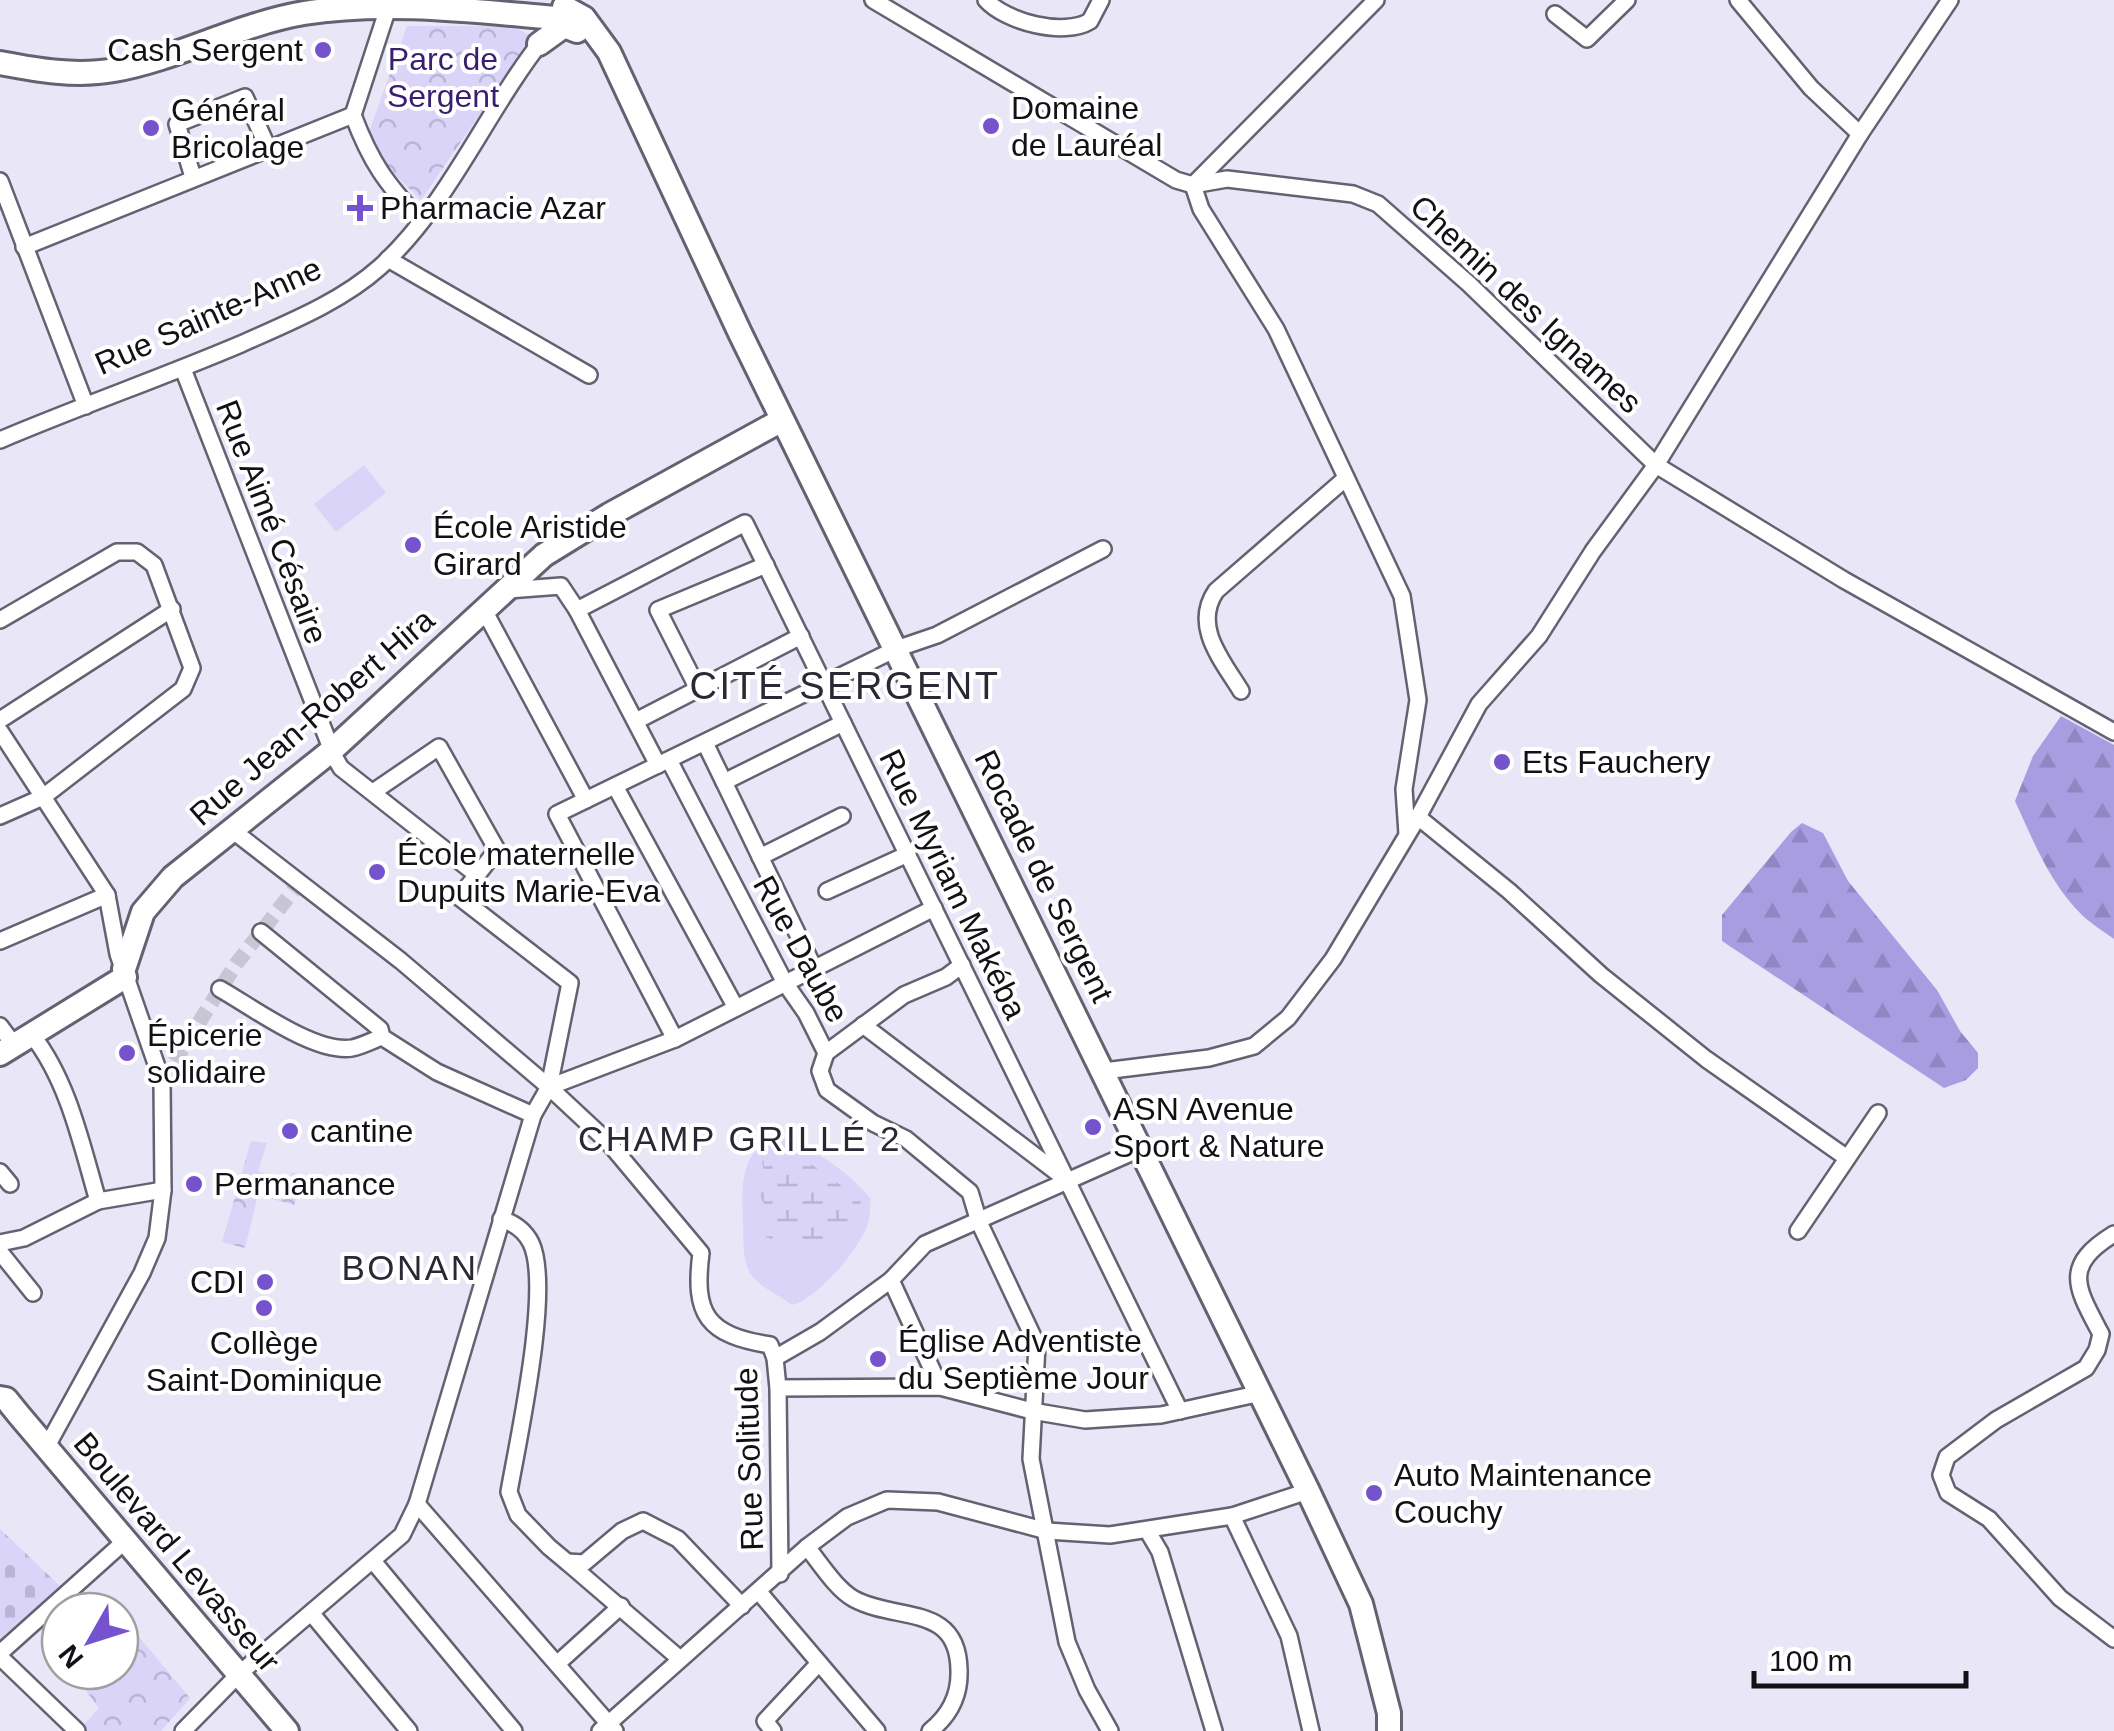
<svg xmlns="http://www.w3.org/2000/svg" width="2114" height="1731" font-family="Arial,sans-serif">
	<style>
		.grass { fill: #d9d4f8 }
		.forest { fill: url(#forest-firs) }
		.wetland { fill: url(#wetland-marsh) }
		.cemetery { fill: url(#cemetery-stones) }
		.park { fill: url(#park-crowns) }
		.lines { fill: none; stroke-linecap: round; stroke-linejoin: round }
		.street-tunnel { stroke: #c8c6d5; stroke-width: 15; stroke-dasharray: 15 8; stroke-linecap: butt }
		.street-casing { stroke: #646270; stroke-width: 20 }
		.secondary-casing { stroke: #646270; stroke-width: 28 }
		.street { stroke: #fff; stroke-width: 15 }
		.secondary { stroke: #fff; stroke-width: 22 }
		.poi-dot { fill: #7553cd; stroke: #fff; stroke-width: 4 }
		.labels { text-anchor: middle; stroke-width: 8; stroke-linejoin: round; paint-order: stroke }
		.poi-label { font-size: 32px; fill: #121116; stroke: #fff; text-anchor: start }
		.park-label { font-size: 32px; fill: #381e6e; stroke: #fff }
		.street-label { font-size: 32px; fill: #121116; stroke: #fff }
		.neighbourhood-label { font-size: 35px; letter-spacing: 2.5px; fill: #2a2835; stroke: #fff }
		.quarter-label { font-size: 38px; letter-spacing: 2.5px; fill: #2a2835; stroke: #fff }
	</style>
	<defs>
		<pattern id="forest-firs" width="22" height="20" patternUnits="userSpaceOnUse" patternTransform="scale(2.5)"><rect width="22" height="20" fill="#a99de2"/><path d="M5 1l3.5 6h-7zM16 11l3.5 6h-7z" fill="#9086c1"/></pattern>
		<pattern id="wetland-marsh" width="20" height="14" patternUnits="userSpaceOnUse" patternTransform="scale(2.5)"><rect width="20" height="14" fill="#d9d4f8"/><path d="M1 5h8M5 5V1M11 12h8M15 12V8" fill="none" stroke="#b9b5d4"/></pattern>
		<pattern id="cemetery-stones" width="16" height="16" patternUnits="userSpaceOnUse" patternTransform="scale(2.5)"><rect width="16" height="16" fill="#d9d4f8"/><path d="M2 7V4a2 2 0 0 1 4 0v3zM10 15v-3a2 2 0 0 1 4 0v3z" fill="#b9b5d4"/></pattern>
		<pattern id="park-crowns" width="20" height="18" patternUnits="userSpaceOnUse" patternTransform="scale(2.5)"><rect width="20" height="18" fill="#d9d4f8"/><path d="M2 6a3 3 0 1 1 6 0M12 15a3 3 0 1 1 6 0" fill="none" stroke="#b9b5d4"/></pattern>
	</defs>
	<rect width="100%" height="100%" fill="#e8e6f7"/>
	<!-- grass -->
	<g class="grass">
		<path d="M364,465l22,28 -50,39 -22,-28z"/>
		<path d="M787,1139c30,12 63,34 84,60 -1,7 -1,17 -3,24 -8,26 -50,75 -76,82 -14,-11 -35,-18 -43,-34 -7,-14 -5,-32 -6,-47 -1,-38 -5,-83 44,-85z"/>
	</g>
	<!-- forest -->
	<g class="forest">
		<path d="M2061,716l53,29v194c-10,-7 -22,-15 -31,-23 -32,-30 -50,-76 -68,-115l18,-45z"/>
		<path d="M1802,823l21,10 25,48 89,109 23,41 18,22v15l-12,12 -22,8 -222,-147v-26l69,-83z"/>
	</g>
	<!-- wetland -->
	<path class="wetland" d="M781,1154l23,5 57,41 -5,27 -53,23 -37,-13 -2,-33 -6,-13 8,-9 -4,-21z"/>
	<!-- cemetery -->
	<path class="cemetery" d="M0,1529l60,57 -60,53z"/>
	<!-- park -->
	<g class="park">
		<path d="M407,26h105l21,11 -112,163 -33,-32 -19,-36z"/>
		<path d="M251,1141l16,2 -9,28 30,11 4,-10 13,5 -11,28 -36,-10 -13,53 -23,-6z"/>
		<path d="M120,1614l70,84 -29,33h-83l21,-23 -28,-37h49z"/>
	</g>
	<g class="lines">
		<!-- street-tunnel -->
		<path class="street-tunnel" d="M162,1081l74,-117 64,-82"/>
		<defs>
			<g id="street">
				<path d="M873,0l303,180 17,5 34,-6 126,15 25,10 91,80 187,181 188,115 270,152"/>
				<path d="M986,0c20,22 78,37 104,21l11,-21"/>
				<path d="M1376,0l-183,185 8,24 75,120 126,267 16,104 -14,89 3,45"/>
				<path d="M1738,0l73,88 49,46"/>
				<path d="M1555,14l32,25 40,-39"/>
				<path d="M353,115c18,48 33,68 67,105"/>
				<path d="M193,177l-16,-53 68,-27 23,51"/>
				<path d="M0,181l86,225"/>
				<path d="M24,247l329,-132 35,-107"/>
				<path d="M388,259l201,116"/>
				<path d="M183,369l151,387 7,12 136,107 -18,22 111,86 -21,104"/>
				<path d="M0,440c80,-34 161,-62 241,-96 47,-21 100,-42 139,-77 69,-62 107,-158 164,-229"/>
				<path d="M508,590l53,-4 16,24 168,-87 435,888"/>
				<path d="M484,610l102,190"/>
				<path d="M577,610l81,155"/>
				<path d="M0,620l117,-68h20l17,13 38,103 -9,21 -140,108 -43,19"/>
				<path d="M698,689l-40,-79 108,-45"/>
				<path d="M1241,691c-19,-31 -49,-65 -25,-100l130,-113"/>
				<path d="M0,720l172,-111"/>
				<path d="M636,721l165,-85"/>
				<path d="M0,731l107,164 11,59 44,127 1,109 -6,48 -15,35 -96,175"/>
				<path d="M705,743l19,39"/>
				<path d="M669,760l116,223 21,30 20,40 -6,18 7,19 46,33 33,16 64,53 9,30 58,123 -6,114 36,183 20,48 23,41"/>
				<path d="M615,786l121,222"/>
				<path d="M373,792l66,-45 58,103 -20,25"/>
				<path d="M1418,817l91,74 92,84 105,84 141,99"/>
				<path d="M232,830l169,131 148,126 60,56 92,110c-8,62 6,82 69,92l5,13 3,30 2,186"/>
				<path d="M760,857l82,-41"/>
				<path d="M827,891l81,-37"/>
				<path d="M261,932l119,97 2,8 55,35 96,43"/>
				<path d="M0,941l107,-46"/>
				<path d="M814,968l-90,-186 119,-59"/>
				<path d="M220,989c32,18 95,65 132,59 10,-2 21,-8 30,-11"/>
				<path d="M863,1025l200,152"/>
				<path d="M0,1026l14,19"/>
				<path d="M32,1035c36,45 50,111 66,166l65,-11"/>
				<path d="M675,1039l-118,-225 339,-165 41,-14 166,-86"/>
				<path d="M826,1053l78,-58 42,-18 16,-12"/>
				<path d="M1104,1071l105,-13 45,-12 34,-28 45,-59 85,-142 61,-113 60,-68 54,-85 63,-86 204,-331 90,-134"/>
				<path d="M0,1172l10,12"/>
				<path d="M501,1219c13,4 24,12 30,24 21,44 -13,197 -22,249l9,23 31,32 18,15 17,1 38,-32 21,-10 35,18 64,67"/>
				<path d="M1798,1231l80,-118"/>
				<path d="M2114,1234c-52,32 -38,53 -13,100l-4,16 -11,18 -90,52 -49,37 -6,18 7,18 41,26 71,79 54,41"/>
				<path d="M0,1243l24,-5 74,-37"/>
				<path d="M0,1252l33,41"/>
				<path d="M775,1358l45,-26 71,-52"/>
				<path d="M940,1387l-49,-107 34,-36 217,-96"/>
				<path d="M778,1388l162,-1 92,24 53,9 76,-5 100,-22"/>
				<path d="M417,1504l198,227"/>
				<path d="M1232,1516l57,120 22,95"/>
				<path d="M1147,1530l13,22 54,179"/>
				<path d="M807,1547c13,16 29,42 47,52 43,23 104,4 105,71 1,25 -9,45 -29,61"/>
				<path d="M373,1561l141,170"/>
				<path d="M567,1562l113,97"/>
				<path d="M759,1592l118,139"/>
				<path d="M312,1614l97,117"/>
				<path d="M0,1653l125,-112"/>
				<path d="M0,1657l77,74"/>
				<path d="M558,1663l63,-57"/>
				<path d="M183,1731l56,-57 163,-139 15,-31 116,-389 16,-28 126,-48 259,-131"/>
				<path d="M600,1731l207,-184 40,-30 40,-17 51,2 109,29 63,4 122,-19 76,-25"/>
				<path d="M773,1731l-8,-10 54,-58"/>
			</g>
			<g id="secondary">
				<path d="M564,7l20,11 25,34 131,281 568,1158 53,113 28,109v18"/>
				<path d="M539,44l25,-18 13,5"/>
				<path d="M0,63c37,7 76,14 114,7 63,-11 125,-46 190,-57 82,-13 169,-2 252,5"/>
				<path d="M124,969l19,-57 30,-35 158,-126 213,-196 65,-40 173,-95"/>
				<path d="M0,1054l125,-77"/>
				<path d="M0,1398l6,1 13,16 268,316"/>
			</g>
		</defs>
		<!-- street casing -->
		<use href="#street" class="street-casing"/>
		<!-- secondary casing -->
		<use href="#secondary" class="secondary-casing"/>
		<!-- street -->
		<use href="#street" class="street"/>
		<!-- secondary -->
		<use href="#secondary" class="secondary"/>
	</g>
	<!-- markers -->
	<g class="poi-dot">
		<circle cx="323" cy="50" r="10"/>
		<circle cx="991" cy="126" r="10"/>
		<circle cx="151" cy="128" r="10"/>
		<path d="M355 193h10v10h10v10h-10v10h-10v-10h-10v-10h10z"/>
		<circle cx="413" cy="545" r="10"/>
		<circle cx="1502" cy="762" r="10"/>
		<circle cx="377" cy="872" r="10"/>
		<circle cx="127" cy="1053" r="10"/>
		<circle cx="1093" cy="1127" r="10"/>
		<circle cx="290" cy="1131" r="10"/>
		<circle cx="194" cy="1184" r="10"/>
		<circle cx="265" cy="1282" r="10"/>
		<circle cx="264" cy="1308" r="10"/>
		<circle cx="878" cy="1359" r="10"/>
		<circle cx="1374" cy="1493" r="10"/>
	</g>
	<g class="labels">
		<!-- poi labels -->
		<g class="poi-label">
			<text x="303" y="61" text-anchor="end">Cash Sergent</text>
			<text x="1011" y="119">Domaine<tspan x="1011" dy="37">de Lauréal</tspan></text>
			<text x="171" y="121">Général<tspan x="171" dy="37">Bricolage</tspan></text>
			<text x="380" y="219">Pharmacie Azar</text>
			<text x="433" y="538">École Aristide<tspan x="433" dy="37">Girard</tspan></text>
			<text x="1522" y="773">Ets Fauchery</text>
			<text x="397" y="865">École maternelle<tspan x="397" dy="37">Dupuits Marie-Eva</tspan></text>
			<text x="147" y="1046">Épicerie<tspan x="147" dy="37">solidaire</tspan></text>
			<text x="1113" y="1120">ASN Avenue<tspan x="1113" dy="37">Sport &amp; Nature</tspan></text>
			<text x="310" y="1142">cantine</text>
			<text x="214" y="1195">Permanance</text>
			<text x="245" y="1293" text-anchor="end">CDI</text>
			<text x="898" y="1352">Église Adventiste<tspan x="898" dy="37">du Septième Jour</tspan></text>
			<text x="264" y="1354" text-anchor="middle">Collège<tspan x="264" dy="37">Saint-Dominique</tspan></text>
			<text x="1394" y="1486">Auto Maintenance<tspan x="1394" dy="37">Couchy</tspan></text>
		</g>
		<!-- park labels -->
		<g class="park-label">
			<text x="443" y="70">Parc de<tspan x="443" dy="37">Sergent</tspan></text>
		</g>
		<!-- street labels -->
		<g class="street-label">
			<text transform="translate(1526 304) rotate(43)" y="11">Chemin des Ignames</text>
			<text transform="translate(208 316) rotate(-24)" y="11">Rue Sainte-Anne</text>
			<text transform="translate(272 522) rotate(69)" y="11">Rue Aimé Césaire</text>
			<text transform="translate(312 717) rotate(-41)" y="11">Rue Jean-Robert Hira</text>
			<text transform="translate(1044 876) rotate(64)" y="11">Rocade de Sergent</text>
			<text transform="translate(953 884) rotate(64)" y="11">Rue Myriam Makéba</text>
			<text transform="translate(801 949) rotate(61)" y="11">Rue Daube</text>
			<text transform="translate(749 1459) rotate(-92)" y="11">Rue Solitude</text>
			<text transform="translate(177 1552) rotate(50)" y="11">Boulevard Levasseur</text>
		</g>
		<!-- neighbourhood labels -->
		<g class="neighbourhood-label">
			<text x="740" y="1151">CHAMP GRILLÉ 2</text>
			<text x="410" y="1280">BONAN</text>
		</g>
		<!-- quarter labels -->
		<g class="quarter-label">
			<text x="845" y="699">CITÉ SERGENT</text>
		</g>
	</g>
	<!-- north arrow -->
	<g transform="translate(90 1641) rotate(231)"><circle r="48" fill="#ffffff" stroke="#a0a0a2" stroke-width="2.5"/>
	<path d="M0-8L18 38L0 25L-18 38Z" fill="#7553cd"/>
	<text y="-15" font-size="28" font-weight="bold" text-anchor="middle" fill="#121116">N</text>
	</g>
	<!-- scale -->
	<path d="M1754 1671v15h212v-15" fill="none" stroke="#121116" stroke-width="5"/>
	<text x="1769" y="1671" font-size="30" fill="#121116" stroke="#ffffff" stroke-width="8" paint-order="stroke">100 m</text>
</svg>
